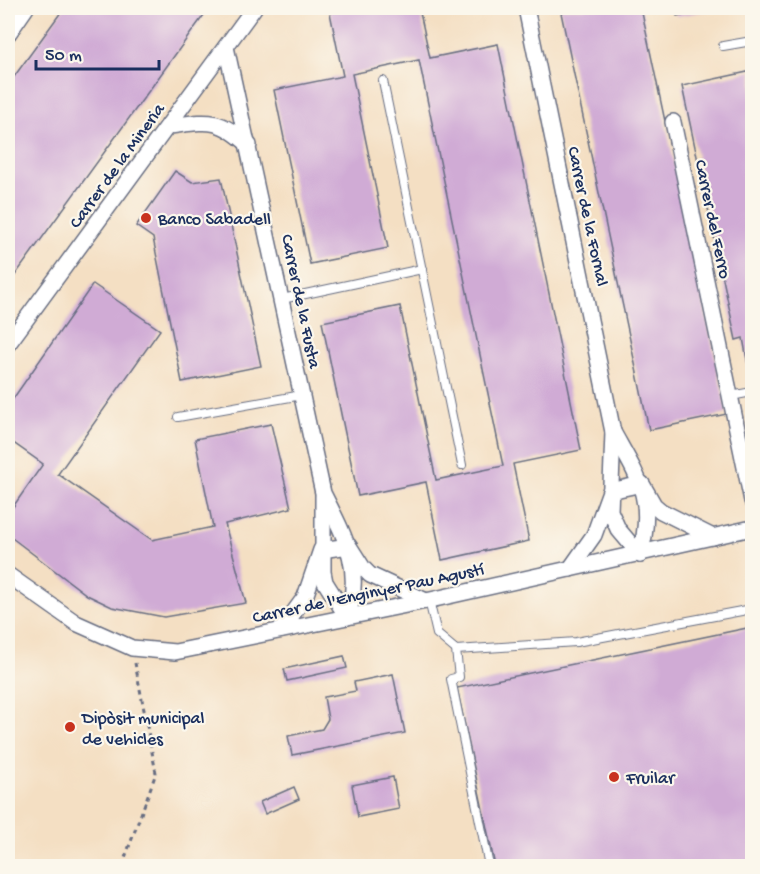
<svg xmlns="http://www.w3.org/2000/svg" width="760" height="874" font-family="'Gochi Hand',sans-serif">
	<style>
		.building { fill: #d0abd5 }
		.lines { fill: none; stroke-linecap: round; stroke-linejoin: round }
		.lane-casing { stroke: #676d81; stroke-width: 10 }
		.street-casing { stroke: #676d81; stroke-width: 18 }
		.path { stroke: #676d81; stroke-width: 3; stroke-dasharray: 4.5 4.5; stroke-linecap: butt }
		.lane { stroke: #fff; stroke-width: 8 }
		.street { stroke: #fff; stroke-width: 15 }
		.poi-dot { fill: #c8321e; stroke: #fbf7ec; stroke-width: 2 }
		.labels { text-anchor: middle; stroke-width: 4.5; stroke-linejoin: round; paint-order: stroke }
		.street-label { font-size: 18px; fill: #1b2f5e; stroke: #fbf7ec }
		.poi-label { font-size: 18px; fill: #1b2f5e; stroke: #fbf7ec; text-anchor: start }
	</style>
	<rect width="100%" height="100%" fill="#fbf7ec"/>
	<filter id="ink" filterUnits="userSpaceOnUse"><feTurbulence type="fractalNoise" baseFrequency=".0167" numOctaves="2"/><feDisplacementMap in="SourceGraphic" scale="12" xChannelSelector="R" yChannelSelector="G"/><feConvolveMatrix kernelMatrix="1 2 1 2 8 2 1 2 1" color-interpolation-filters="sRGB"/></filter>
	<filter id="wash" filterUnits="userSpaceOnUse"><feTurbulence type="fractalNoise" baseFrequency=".008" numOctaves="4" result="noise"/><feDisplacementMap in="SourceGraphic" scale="24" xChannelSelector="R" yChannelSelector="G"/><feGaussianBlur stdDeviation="1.35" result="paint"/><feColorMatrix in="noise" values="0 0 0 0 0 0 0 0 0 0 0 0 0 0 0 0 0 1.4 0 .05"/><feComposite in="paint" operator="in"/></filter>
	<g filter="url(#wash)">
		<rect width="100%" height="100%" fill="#f4dfc3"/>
		<g id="blocks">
			<!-- building -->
			<g class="building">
				<path d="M64,8h145l-201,277v-200z"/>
				<path d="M329,8h90l11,50 68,-14 83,406 -68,14 16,77 -87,19 -16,-78 -68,14 -36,-174 78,-16 36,174 67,-14 -84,-406 -67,14 36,174 -78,16 -36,-174 69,-14z"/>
				<path d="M560,8h81l86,406 -78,16z"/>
				<path d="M675,8h38l1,1 -37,7z"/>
				<path d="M752,71v309l-1,1 -8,-43 -7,2 -54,-254z"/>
				<path d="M175,171l17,11 29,-4 40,188 -79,16 -29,-144 -17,-12z"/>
				<path d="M93,284l67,46 -102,144 94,66 61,-13 -18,-88 76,-15 20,84 -66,16 21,79 -82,14 -52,-10 -25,-12 -79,-60v-21l35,-50 -35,-25v-33z"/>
				<path d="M752,627v239h-257l-38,-178z"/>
				<path d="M344,656l3,12 -60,13 -3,-12z"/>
				<path d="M393,674l12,59 -113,22 -4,-19 34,-7 6,-10 -4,-22 32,-6 -2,-9z"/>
				<path d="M393,777l6,32 -41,8 -6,-32z"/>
				<path d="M294,787l5,12 -34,15 -5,-12z"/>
			</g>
		</g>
	</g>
	<g filter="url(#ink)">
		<use href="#blocks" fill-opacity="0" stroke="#676d81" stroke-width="1.5"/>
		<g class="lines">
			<defs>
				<g id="lane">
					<path d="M723,46l29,-5"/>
					<path d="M383,81l79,384"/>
					<path d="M282,299l140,-30"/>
					<path d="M731,396l21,-4"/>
					<path d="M178,417l124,-22"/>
					<path d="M429,600l8,34 19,16 120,-8 176,-33"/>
					<path d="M456,650l3,27 -8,2 38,187"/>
				</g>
				<g id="street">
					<path d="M526,8l87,424 -3,79 8,18 22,26"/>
					<path d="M8,34l18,-26"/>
					<path d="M226,47l97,446c21,42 41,76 24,124"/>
					<path d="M673,122l79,379"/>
					<path d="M170,126c39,-5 48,-9 79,19"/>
					<path d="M8,344l246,-336"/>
					<path d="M613,432c26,47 42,67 27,123"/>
					<path d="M323,496v76l2,10 22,35"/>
					<path d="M570,569l24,-34 16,-44 32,-7 12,21 7,6 52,26"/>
					<path d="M8,575l68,48 56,25 43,4 251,-51 326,-73"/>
					<path d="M281,630l24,-33 16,-47 28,-4 14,22 7,7 56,26"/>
				</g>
			</defs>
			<!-- lane casing -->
			<use href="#lane" class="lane-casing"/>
			<!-- street casing -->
			<use href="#street" class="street-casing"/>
			<!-- path -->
			<path class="path" d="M122,866l34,-93 -21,-110"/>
			<!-- lane -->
			<use href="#lane" class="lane"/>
			<!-- street -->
			<use href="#street" class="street"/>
		</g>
	</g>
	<!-- markers -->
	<g class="poi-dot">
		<circle cx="146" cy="218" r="6"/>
		<circle cx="70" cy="727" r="6"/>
		<circle cx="614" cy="777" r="6"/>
	</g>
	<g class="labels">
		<!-- street labels -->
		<g class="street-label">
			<text transform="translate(116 165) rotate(-54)" y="6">Carrer de la Mineria</text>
			<text transform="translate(589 216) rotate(78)" y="6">Carrer de la Fornal</text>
			<text transform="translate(714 219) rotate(78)" y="6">Carrer del Ferro</text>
			<text transform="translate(302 301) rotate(78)" y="6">Carrer de la Fusta</text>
			<text transform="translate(368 592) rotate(-12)" y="6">Carrer de l'Enginyer Pau Agustí</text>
		</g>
		<!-- poi labels -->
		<g class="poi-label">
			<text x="158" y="224">Banco Sabadell</text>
			<text x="82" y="723">Dipòsit municipal<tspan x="82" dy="21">de vehicles</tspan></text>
			<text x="626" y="783">Fruilar</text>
		</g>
	</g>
	<!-- margin -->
	<rect width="760" height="874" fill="none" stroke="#fbf7ec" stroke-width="30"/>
	<!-- scale -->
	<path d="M36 60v9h123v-9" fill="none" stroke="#1b2f5e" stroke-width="3"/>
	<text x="45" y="60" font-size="18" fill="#1b2f5e" stroke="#fbf7ec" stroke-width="4.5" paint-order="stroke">50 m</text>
</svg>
